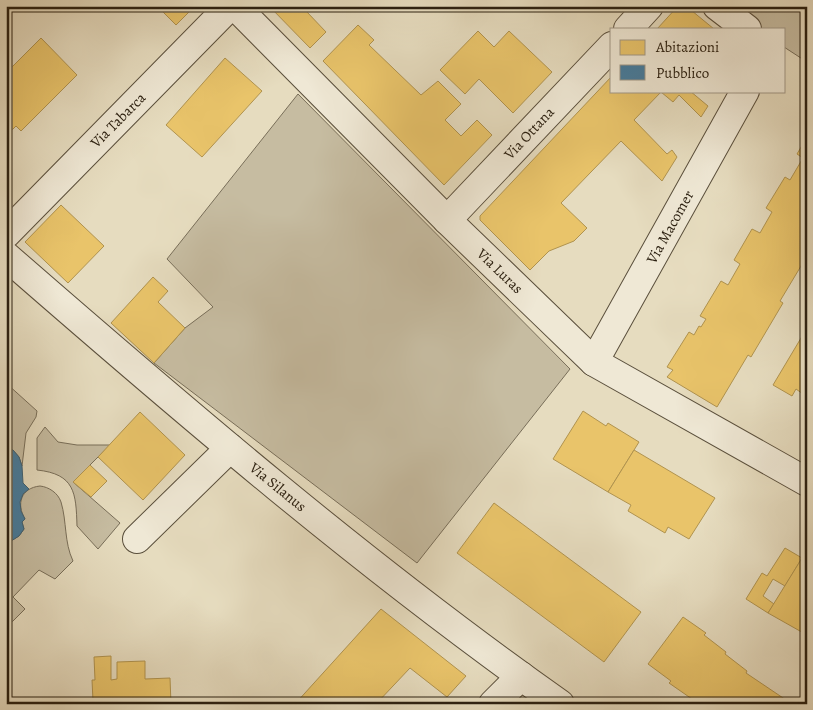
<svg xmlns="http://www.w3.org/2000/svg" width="813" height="710" font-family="Alegreya,serif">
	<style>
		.green { fill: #c6bca1; stroke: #786e59 }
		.homes { fill: #e9c46a; stroke: #b0934f }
		.public { fill: #457b9d; stroke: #3d6073 }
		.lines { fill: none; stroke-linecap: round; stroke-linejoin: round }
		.minor-casing { stroke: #5a4f3c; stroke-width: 30 }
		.minor { stroke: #efe8d5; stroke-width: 28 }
		.labels { text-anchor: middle; stroke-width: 5; stroke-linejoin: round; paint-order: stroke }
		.street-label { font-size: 15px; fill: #2b2011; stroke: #efe8d5 }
	</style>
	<rect width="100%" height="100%" fill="#e6dcbf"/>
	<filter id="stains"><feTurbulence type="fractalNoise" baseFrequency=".004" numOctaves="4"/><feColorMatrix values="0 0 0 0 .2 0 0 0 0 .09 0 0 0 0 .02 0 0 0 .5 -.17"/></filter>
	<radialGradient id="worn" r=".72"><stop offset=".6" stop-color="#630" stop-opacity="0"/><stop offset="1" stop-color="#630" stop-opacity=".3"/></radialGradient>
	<!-- green -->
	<g class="green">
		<path d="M734,6h73v56l-23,-15v-18h-22z"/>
		<path d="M298,94l272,275 -153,194 -263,-200 31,-35 28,-21 -46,-48z"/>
		<path d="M6,383l31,28 -1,6 -10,16 -4,33 -3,-9 -6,-7h-7z"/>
		<path d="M45,427l13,15 19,3h33l-37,37 47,41 -22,26 -21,-23c-1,-33 -2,-52 -40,-56v-32z"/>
		<path d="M40,486c9,1 18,7 21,16 6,20 3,40 12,59l-18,18 -16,-9 -26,27 12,12 -19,19v-93l1,4 4,2 8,-5 5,-7 -2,-7 3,-3c-9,-15 -4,-31 15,-33z"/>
	</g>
	<!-- homes -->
	<g class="homes">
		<path d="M157,6h38l-19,19z"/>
		<path d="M269,6h43l-5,6 19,20 -16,16z"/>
		<path d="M678,6h8l28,23h-57z"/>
		<path d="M358,25l16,15 -5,5 52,50 17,-14 23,23 -16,16 16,16 16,-16 15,15 -48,50 -121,-124z"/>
		<path d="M478,31l16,16 15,-16 43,41 -39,41 -34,-34 -14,15 -25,-24z"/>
		<path d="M41,38l36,37 -56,56 -5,-5 -10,10v-63z"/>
		<path d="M225,58l37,33 -60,66 -36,-32z"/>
		<path d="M612,76v15h78l18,15 -7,11 -22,-22 -6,7 -12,-10 -27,28 33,34 5,-4 5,7 -15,24 -41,-40 -60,62 26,25 -13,13 -25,10 -19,19 -50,-50v-4z"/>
		<path d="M807,137v119l-27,45 3,2 -32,54 -3,-2 -31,52 -50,-30 6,-7 -6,-3 22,-35 5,3 5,-9 2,1 5,-8 -6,-3 21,-35 7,4 12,-21 -6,-4 18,-31 8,4 12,-21 -6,-4 19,-31 5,3 13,-22 -6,-4z"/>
		<path d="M61,205l43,41 -36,37 -43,-41z"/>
		<path d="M153,277l15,14 -10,11 27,26 -31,35 -43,-40z"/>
		<path d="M807,328v63l-3,-1 -1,4 -7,-5 -4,7 -19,-11z"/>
		<path d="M583,411l23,15 2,-3 31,19 -31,50 -55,-33z"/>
		<path d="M140,412l45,43 -42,45 -45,-43z"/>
		<path d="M634,450l81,48 -26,41 -21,-12 -3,6 -37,-22 3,-6 -23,-13z"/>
		<path d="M90,465l17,16 -16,16 -18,-15z"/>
		<path d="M494,503l147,109 -37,50 -147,-109z"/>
		<path d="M785,548l17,10 -17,28 -12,-7 -10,17 11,8 -6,9 -22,-14 16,-26 5,3z"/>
		<path d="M802,558l5,3v74l-39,-22z"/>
		<path d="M381,609l85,67 -19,21 -37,-29 -34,36h-81z"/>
		<path d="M683,617l23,16 -2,2 22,17 -1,2 22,17 -1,2 46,31h-100l-2,-2 2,-3 -23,-16 2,-2 -23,-17z"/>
		<path d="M111,656v24l6,-1v-17l28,-1v18l25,-1 1,26h-84v-3h6l-1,-21h3l-1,-23z"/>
	</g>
	<!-- public -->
	<path class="public" d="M9,449l4,1 6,7 3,9 1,17 6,6 -6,5 -3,8 1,9 4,8 -3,3 2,7 -5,7 -8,5 -4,-2 -1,-4v-85z"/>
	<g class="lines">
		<defs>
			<g id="minor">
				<path d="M235,6l212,214 147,142 213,120"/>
				<path d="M717,6l30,23"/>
				<path d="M628,29l21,-23"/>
				<path d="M447,220l165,-174"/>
				<path d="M6,234l224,-228"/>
				<path d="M6,256c179,156 360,311 554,448"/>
				<path d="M594,362l151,-271"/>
				<path d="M137,539l93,-91"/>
				<path d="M493,704l28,-28"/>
			</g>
		</defs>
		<!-- minor casing -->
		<use href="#minor" class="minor-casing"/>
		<!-- minor -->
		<use href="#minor" class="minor"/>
	</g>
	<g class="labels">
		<!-- street labels -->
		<g class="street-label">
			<text transform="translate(118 120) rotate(-45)" y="5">Via Tabarca</text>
			<text transform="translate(529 133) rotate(-47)" y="5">Via Ottana</text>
			<text transform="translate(670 227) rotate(-61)" y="5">Via Macomer</text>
			<text transform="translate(500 271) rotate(44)" y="5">Via Luras</text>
			<text transform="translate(278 487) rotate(39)" y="5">Via Silanus</text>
		</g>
	</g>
	<!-- margin -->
	<rect width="813" height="710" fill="none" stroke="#e6dcbf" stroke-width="25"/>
	<rect x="8" y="8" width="798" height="695" fill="none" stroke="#2b2011" stroke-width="2.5"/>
	<rect x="12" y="12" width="788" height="685" fill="none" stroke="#2b2011"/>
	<!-- legend -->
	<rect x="610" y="28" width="175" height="65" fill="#efe8d5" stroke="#a19887"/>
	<rect x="620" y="40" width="25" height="15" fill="#e9c46a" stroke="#a19887"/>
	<text x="656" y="52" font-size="15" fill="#2b2011">Abitazioni</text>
	<rect x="620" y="65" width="25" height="15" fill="#457b9d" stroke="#a19887"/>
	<text x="656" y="78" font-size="15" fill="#2b2011">Pubblico</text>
	<rect width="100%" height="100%" filter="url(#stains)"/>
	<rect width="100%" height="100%" fill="url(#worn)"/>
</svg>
